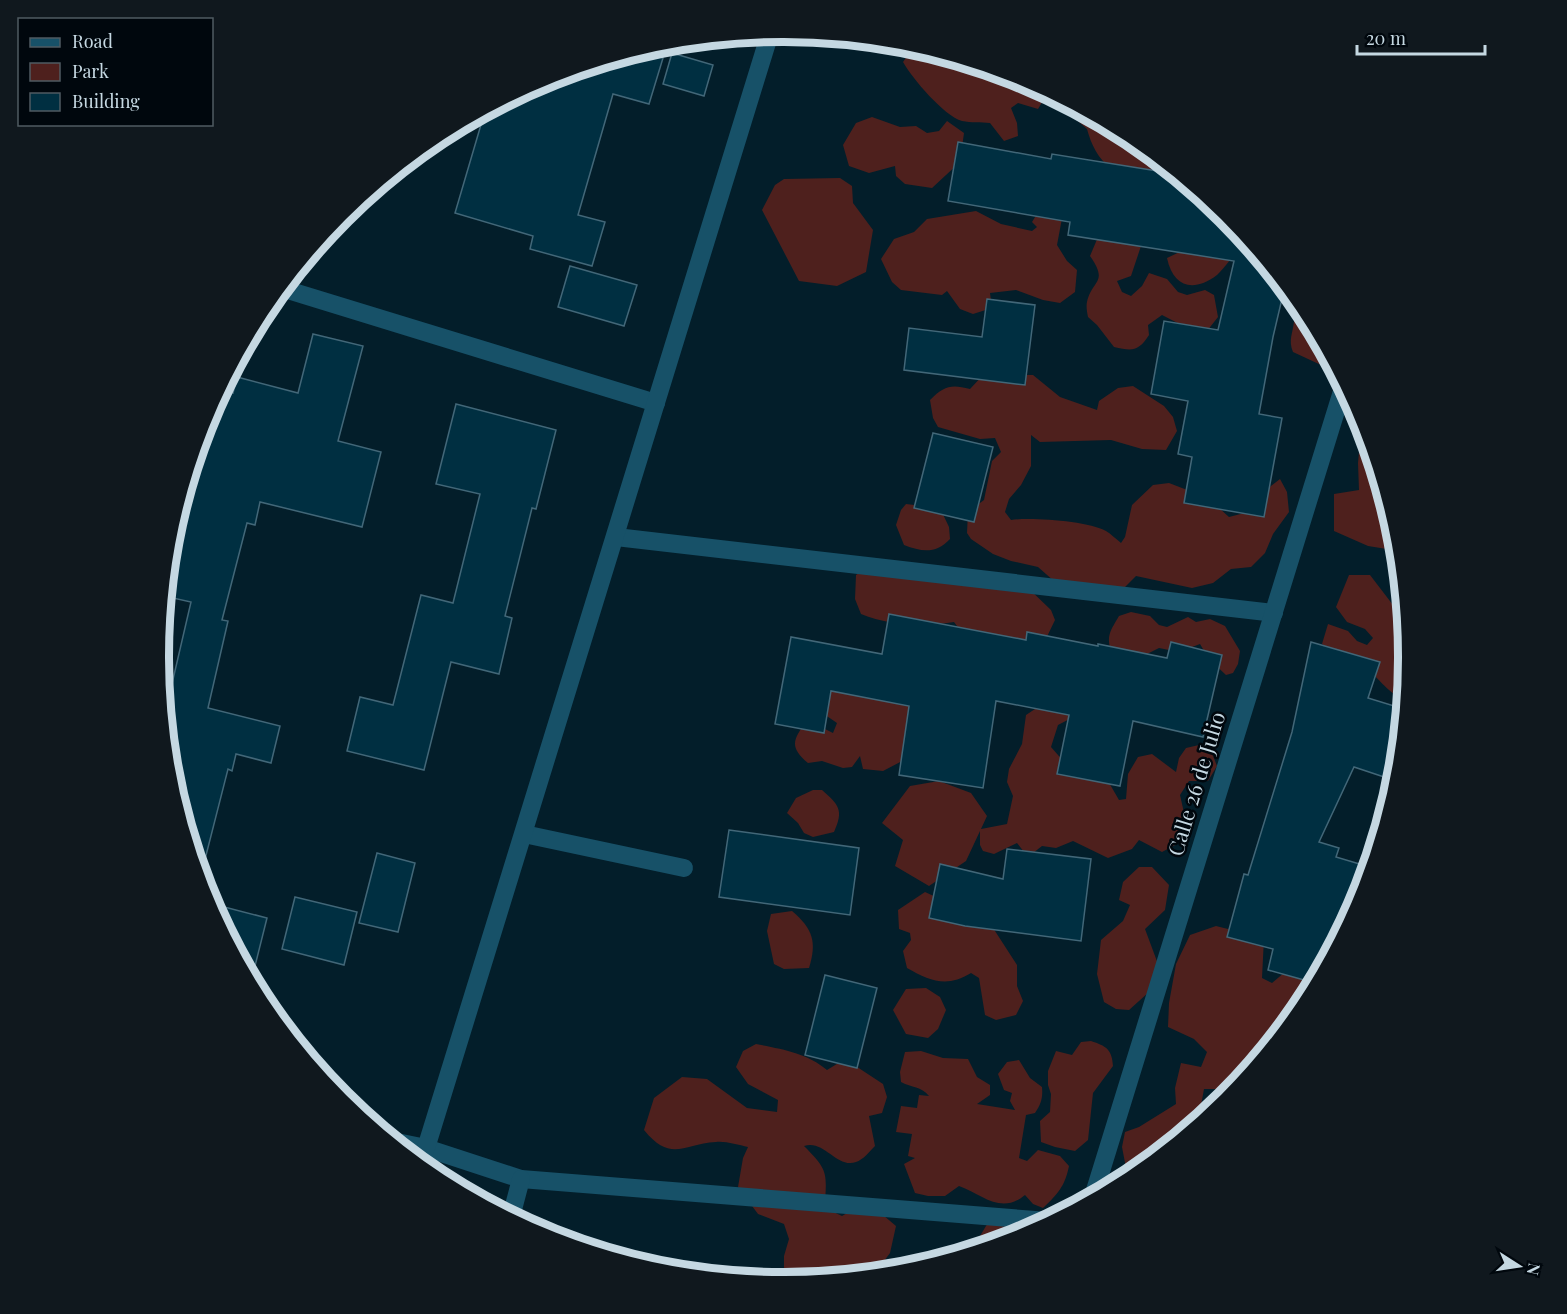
<svg xmlns="http://www.w3.org/2000/svg" width="1567" height="1314" font-family="'Playfair Display',serif">
	<style>
		.green { fill: #4e201d }
		.building { fill: #002f41; stroke: #426778; stroke-width: 1.5 }
		.lines { fill: none; stroke-linecap: round; stroke-linejoin: round }
		.service { stroke: #175168; stroke-width: 18 }
		.minor { stroke: #175168; stroke-width: 18 }
		.labels { text-anchor: middle; stroke-width: 5; stroke-linejoin: round; paint-order: stroke }
		.street-label { font-size: 21px; fill: #c5d8e2; stroke: #00070d }
		.rim { fill: none; stroke: #c5d8e2; stroke-width: 8 }
	</style>
	<rect width="100%" height="100%" fill="#031e2a"/>
	<!-- green -->
	<g class="green">
		<path d="M910,52h23l90,27 30,16 -6,-1 -9,15 -20,-6 -7,5 6,15 1,13 -14,5 -14,-18c-9,-1 -19,0 -28,-2 -18,-5 -50,-43 -59,-59z"/>
		<path d="M1075,107l56,30 59,48c-16,-5 -71,-11 -79,-17 -13,-9 -20,-24 -24,-39l-8,-7z"/>
		<path d="M872,117l28,10 16,-1 11,7 12,-2 8,-10 17,12 -4,29 -28,26 -27,-4 -9,-8 -1,-10 -26,7 -20,-7 -6,-21 13,-22z"/>
		<path d="M840,178l12,8 1,17 20,27 -7,42 -29,14 -38,-5 -37,-71 13,-25 9,-6z"/>
		<path d="M1045,201l18,12 -6,32 10,16 10,9 -2,22 -15,11 -17,-3 -27,-10 -26,3 2,15 -19,6 -13,-5 -13,-18 -5,4 -41,-5 -9,-8 -11,-23 13,-20 20,-7 13,-13 49,-8 25,13 31,7 5,-4 -5,-5z"/>
		<path d="M1098,237l43,9 -10,30 -14,5 5,11 9,4 11,-10 7,-13 18,6 11,13 9,3 18,-5 9,5 4,22 -15,19 -41,-21 -14,10 1,10c-11,17 -17,16 -35,12l-17,-22 -9,-8c-1,-5 -2,-11 -1,-15 5,-22 22,-19 3,-46z"/>
		<path d="M1186,249l44,11c-4,5 -9,11 -13,15 -24,18 -44,12 -50,-17z"/>
		<path d="M1294,300l10,10 27,51 -10,4 -28,-13c-5,-12 0,-19 1,-31 1,-7 -1,-13 0,-21z"/>
		<path d="M984,374l49,1 27,22 37,13 2,-9 19,-13 15,-2 31,20 9,11 4,14 -11,19 -24,-1 -31,-9 -71,2 -9,-7v31l-10,19 -12,14 -4,13 6,8c20,-3 77,1 95,11 5,3 10,8 15,12l4,-6 7,-32 21,-20 16,-2 39,15 21,19 27,-7 6,-17 18,-14 7,13 2,20 -16,22 -8,19 -14,14 -20,2 -18,14 -21,5 -56,-12 -22,22 -30,2 -13,-4 -33,-29 -27,-6 -18,-7 -22,-15 -4,-6 1,-21 16,-12 8,-39 9,-9 -6,-14 -15,1 -42,-12 -5,-9 -3,-18c14,-14 21,-16 40,-11z"/>
		<path d="M1362,420l35,115 2,16 -31,-5 -34,-15v-37l25,-4 -1,-27z"/>
		<path d="M906,504l34,4 9,19 1,12c-14,15 -28,13 -46,6l-8,-20 5,-15z"/>
		<path d="M871,564l154,21 26,25 4,10 -12,25h-72l-17,-23c-31,5 -63,4 -93,-8l-6,-15 1,-24z"/>
		<path d="M1349,575h21l36,47 3,35 -4,41c-15,-2 -23,-17 -34,-25 -15,-11 -33,-19 -49,-29l6,-20 20,7 9,10 10,4 6,-7 -8,-9 -18,-7 -11,-15z"/>
		<path d="M1131,612l19,4 9,9 8,2 21,-10 8,5 14,-3 15,7 15,25 -2,13 -5,9 -7,2 -17,-16 -9,-15 -21,8 -20,-4 -18,9 -30,-6c-5,-16 0,-21 8,-35z"/>
		<path d="M847,682l73,8 -14,69 -23,12 -20,-2 -3,-13 -8,11 -9,1 -21,-7 -14,2c-21,-17 -13,-25 -1,-43l26,13 4,-10 -19,-13 3,-16z"/>
		<path d="M1047,701l34,12 -23,12 -7,22 21,24 32,3 15,26 7,-1 2,-25 10,-17 14,-3 24,18 3,-14 7,-10 13,-3 13,8 5,13 -9,15h-19l-9,14 7,31 -12,19 -13,7 -23,-12 -7,9 -24,9 -35,-17 -17,7 -14,-2 -14,11 -11,-14 -23,11 -11,-3 -3,-6v-14l-14,30 -37,25 -34,-20 8,-26 -21,-17 28,-37 29,-5 32,12 16,23 -6,13 26,-5 6,-28 -6,-14 2,-13 13,-25 4,-29z"/>
		<path d="M813,790h9c17,15 22,20 12,42l-21,5 -9,-4 -6,-10 -11,-10 9,-15z"/>
		<path d="M1139,867h13l17,18 -4,25 -20,19 13,35 -9,28 -20,18 -13,-1 -12,-7 -7,-28 4,-34 22,-19 7,-16 -11,-5 4,-18z"/>
		<path d="M925,892l24,11 35,11 33,51v21l6,15 -7,14 -20,5 -11,-5 -6,-37 -8,-5c-24,15 -41,8 -64,-5l-4,-17 8,-11 -1,-7 -11,-4 -1,-19z"/>
		<path d="M792,911c21,18 25,31 17,57l-25,1 -10,-5 -7,-33 4,-17z"/>
		<path d="M1216,926l48,12 -2,40 10,5 19,-16 13,4 11,12 -12,22 -69,84h-30l-6,33 -57,47 -15,-1 -4,-21 3,-15 14,-5 37,-23 -1,-16 6,-25 20,4 6,-15 -13,-13 -26,-12 1,-24 7,-39 14,-29z"/>
		<path d="M926,988l14,9 6,13 -8,19 -10,9 -22,-4 -13,-24 13,-21z"/>
		<path d="M1091,1041c15,5 21,8 22,25l-20,27 -5,47 -13,11 -20,-4 -14,-5 -1,-21 10,-9 1,-18 -3,-9v-14l8,-20 16,4 9,-13z"/>
		<path d="M756,1044c26,5 51,9 71,26l18,-11 38,25 4,13 -5,16 -13,3 6,30c-5,5 -12,14 -19,16 -19,7 -32,-23 -52,-16 26,26 22,27 21,62l17,8 17,-10 18,4 19,16 -6,27 -15,20 -92,9 -49,-4 1,-7c22,-9 30,9 49,1v-16l5,-17 -5,-15 -26,-10 -20,-27 5,-29 5,-11c-10,-2 -22,-6 -32,-5 -33,2 -45,21 -72,-12l10,-32 28,-21 25,2 40,29 30,4 1,-12 -30,-16 -12,-17 7,-16z"/>
		<path d="M921,1051l22,7 25,1 9,18 13,8v10l-13,9 38,6 -5,-9 2,-8 -8,-3 -6,-16 9,-12 12,-2 11,18 12,9c1,11 -1,17 -7,26l-9,2 -7,43 8,3 11,-11 22,6 9,10c-4,20 -11,28 -26,42l-10,-4 -8,-9c-24,20 -42,0 -66,-9l-14,10h-17l-13,-3 -11,-29 11,-6 -7,-2 4,-22 -16,-2 5,-26 16,2 2,-13 10,1c-8,-10 -17,-8 -28,-14l-1,-10 5,-20z"/>
		<path d="M989,1221l16,1 13,14 -28,9 -8,-1 -2,-8z"/>
	</g>
	<!-- building -->
	<g class="building">
		<path d="M638,51l25,7 -14,46 -36,-10 -35,121 27,7 -13,44 -62,-17 3,-13 -78,-23 30,-102 59,-32z"/>
		<path d="M672,53l41,12 -9,31 -41,-12z"/>
		<path d="M958,142l93,17 1,-5 124,20 51,42 58,70 -12,51 -14,77 23,4 -18,99 -80,-14 8,-46 -14,-3 10,-53 -37,-7 13,-73 54,9 16,-69 -166,-26 2,-13 -122,-21z"/>
		<path d="M570,266l67,19 -13,41 -66,-19z"/>
		<path d="M987,299l48,6 -10,80 -121,-15 5,-42 73,9z"/>
		<path d="M313,334l50,12 -25,95 43,11 -19,75 -102,-25 -5,23 -8,-2 -25,97 6,1 -20,87 72,18 -9,37 -35,-9 -4,17 -4,-2 -28,110 -30,-100 -6,-61 27,-116 -27,-6 6,-61 36,-118 15,-27 12,3 4,-16 61,16z"/>
		<path d="M456,404l100,26 -20,79 -4,-1 -27,108 7,2 -13,56 -48,-12 -27,108 -77,-19 13,-54 33,8 28,-110 32,8 27,-109 -44,-10z"/>
		<path d="M933,433l60,14 -19,75 -60,-14z"/>
		<path d="M889,614l137,26 1,-8 71,14v-2l69,14 4,-16 51,13 -19,82 -70,-16 -13,65 -63,-12 12,-59 -73,-14 -13,87 -84,-13 10,-69 -78,-15 -7,42 -49,-9 16,-87 91,17z"/>
		<path d="M1311,642l69,20 -12,36 36,11 -8,72 -42,-14 -35,75 20,6 -3,9 27,8 -17,60 -31,58 -47,-13 5,-21 -46,-12 17,-63 4,1 44,-143z"/>
		<path d="M729,830l130,18 -9,67 -131,-18z"/>
		<path d="M1007,849l84,10 -10,82 -116,-15 -36,-8 11,-54 63,15z"/>
		<path d="M377,853l38,10 -17,69 -39,-9z"/>
		<path d="M295,897l62,15 -13,53 -62,-16z"/>
		<path d="M209,903l58,15 -16,64 -6,-12z"/>
		<path d="M825,975l52,13 -20,80 -52,-13z"/>
	</g>
	<g class="lines">
		<!-- service -->
		<path class="service" d="M524,834l160,34"/>
		<!-- minor -->
		<g class="minor">
			<path d="M281,288l375,115"/>
			<path d="M616,537l658,76"/>
			<path d="M392,1141l34,7 95,31 527,42"/>
			<path d="M426,1148l344,-1115"/>
			<path d="M1093,1197l251,-812"/>
			<path d="M511,1217l10,-38"/>
		</g>
	</g>
	<g class="labels">
		<!-- street labels -->
		<g class="street-label">
			<text transform="translate(1197 784) rotate(-73)" y="7">Calle 26 de Julio</text>
		</g>
	</g>
	<!-- crop -->
	<path d="M0 0H1567V1314H0ZM783 42H784A614 614 0 0 1 1398 656V658A614 614 0 0 1 784 1272H783A614 614 0 0 1 169 658V656A614 614 0 0 1 783 42Z" fill="#10181e" fill-rule="evenodd"/>
	<path class="rim" d="M783 42H784A614 614 0 0 1 1398 656V658A614 614 0 0 1 784 1272H783A614 614 0 0 1 169 658V656A614 614 0 0 1 783 42Z"/>
	<!-- legend -->
	<rect x="18" y="18" width="195" height="108" fill="#00070d" stroke="#4f5b62" stroke-width="1.5"/>
	<rect x="30" y="38" width="30" height="9" fill="#175168" stroke="#4f5b62" stroke-width="1.5"/>
	<text x="72" y="48" font-size="18" fill="#c5d8e2">Road</text>
	<rect x="30" y="63" width="30" height="18" fill="#4e201d" stroke="#4f5b62" stroke-width="1.5"/>
	<text x="72" y="78" font-size="18" fill="#c5d8e2">Park</text>
	<rect x="30" y="93" width="30" height="18" fill="#002f41" stroke="#4f5b62" stroke-width="1.5"/>
	<text x="72" y="108" font-size="18" fill="#c5d8e2">Building</text>
	<!-- north arrow -->
	<g transform="translate(1519 1266) rotate(102)" stroke="#00070d" stroke-width="4.5" paint-order="stroke">
	<path d="M0-4.5L10 22L0 15L-10 22Z" fill="#c5d8e2"/>
	<text y="-9" font-size="16" font-weight="bold" text-anchor="middle" fill="#c5d8e2">N</text>
	</g>
	<!-- scale -->
	<path d="M1357 45v9h128v-9" fill="none" stroke="#c5d8e2" stroke-width="3"/>
	<text x="1366" y="45" font-size="18" fill="#c5d8e2" stroke="#00070d" stroke-width="4.5" paint-order="stroke">20 m</text>
</svg>
